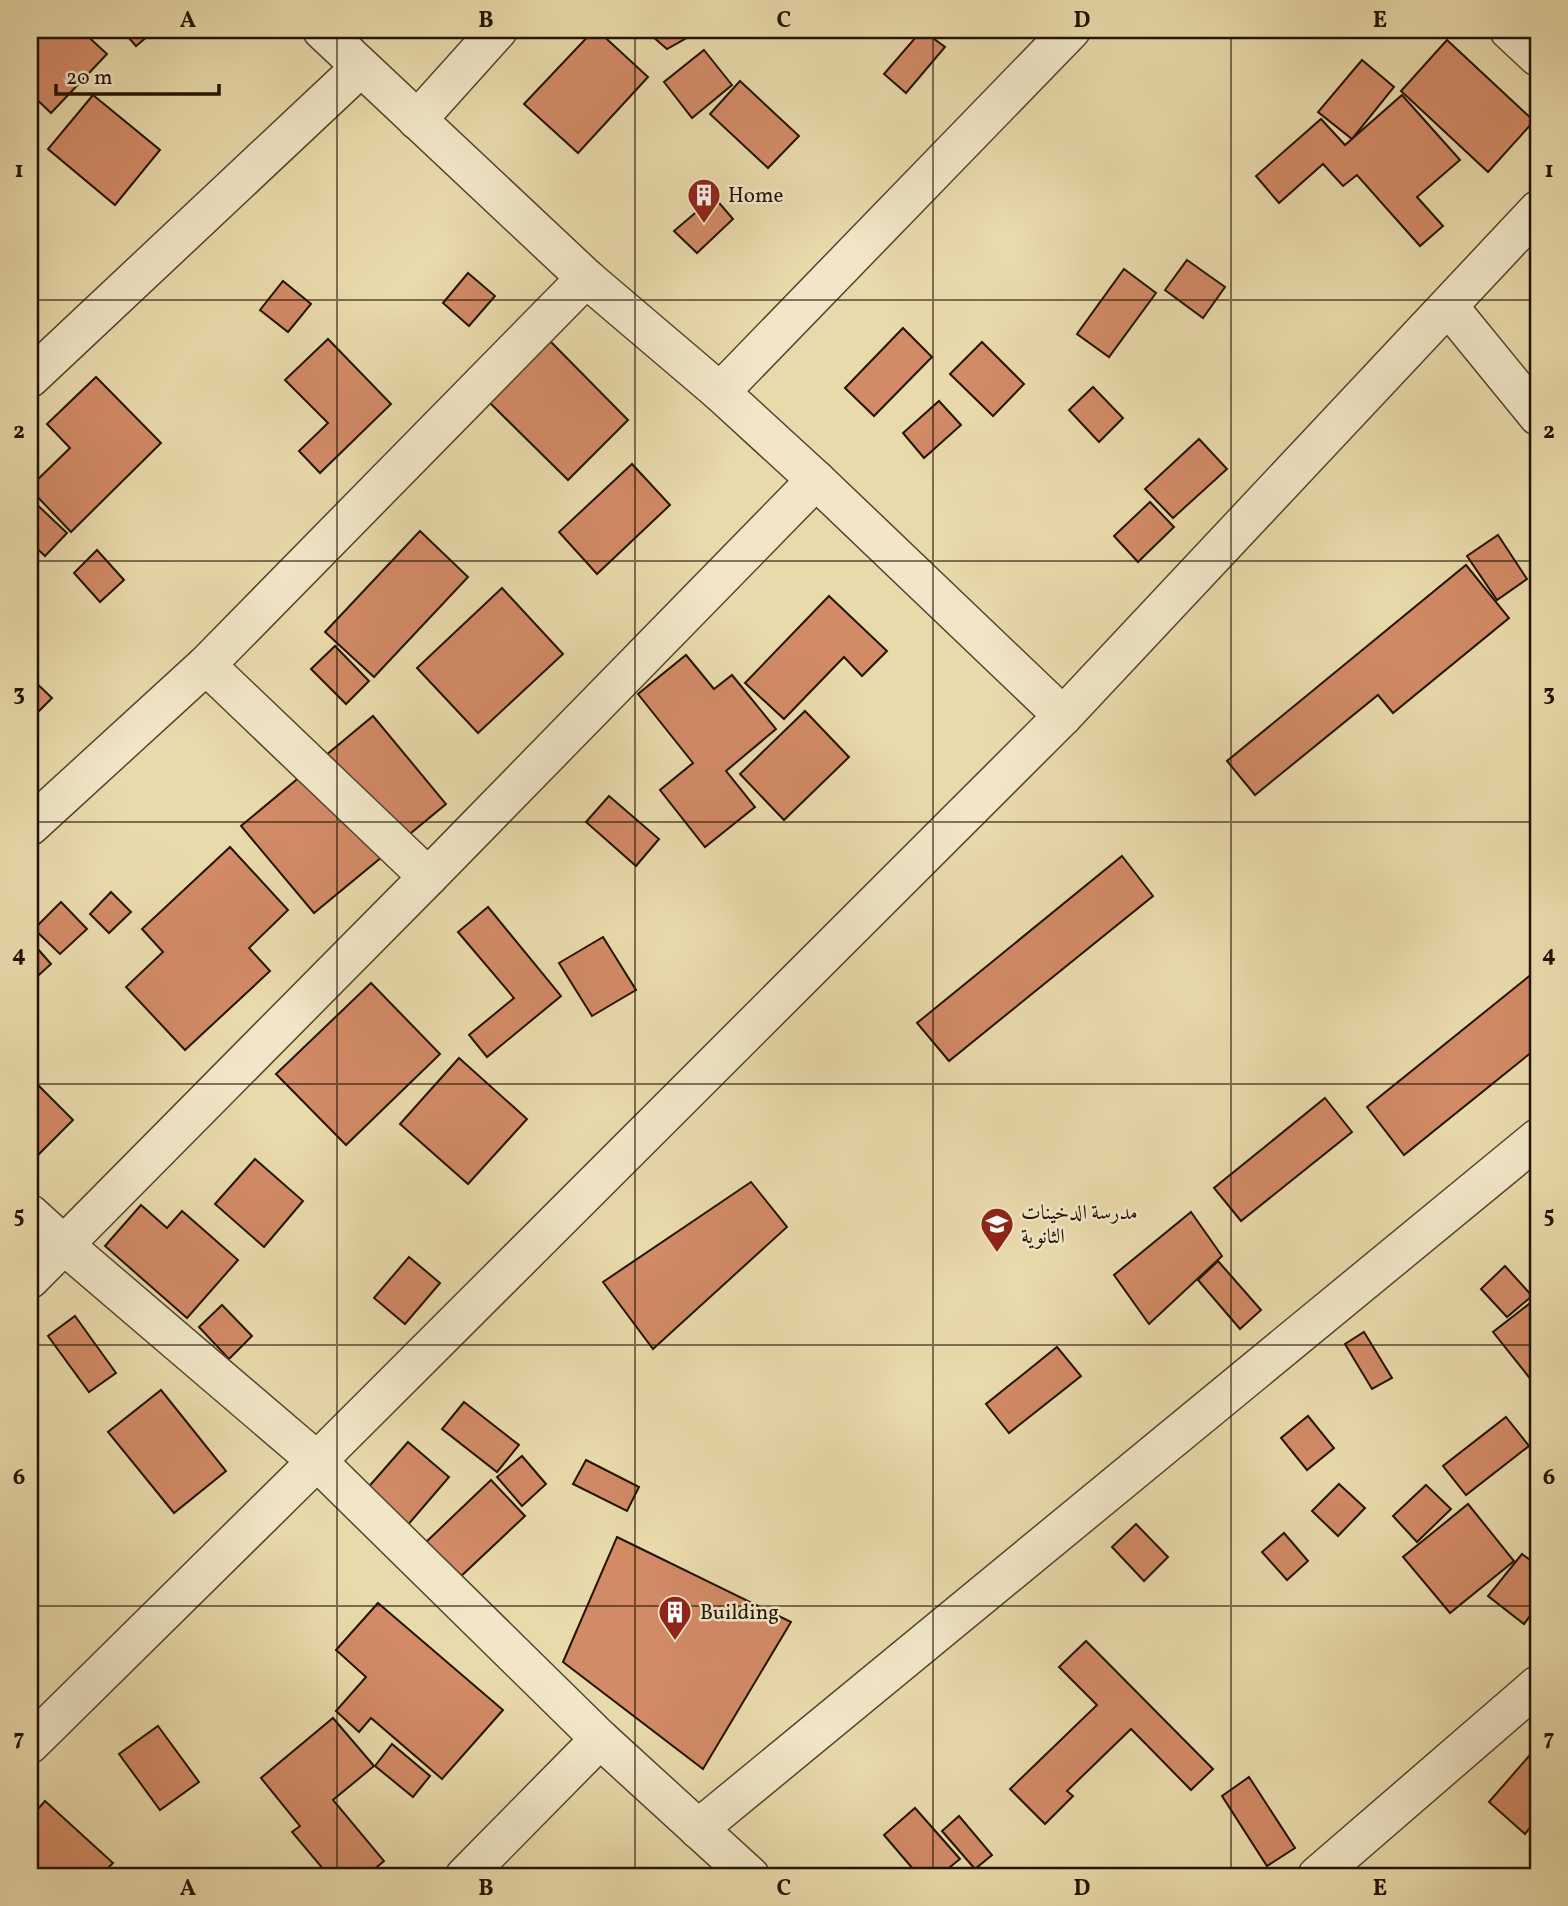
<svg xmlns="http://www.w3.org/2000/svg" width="1568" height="1906" font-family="Vollkorn,Amiri,serif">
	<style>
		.building { fill: #d28a67; stroke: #231301; stroke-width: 2 }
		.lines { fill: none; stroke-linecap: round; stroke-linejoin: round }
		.minor-casing { stroke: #54452c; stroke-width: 41 }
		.minor { stroke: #f1e7c8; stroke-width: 38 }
		.grid { fill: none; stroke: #231301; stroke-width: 2; stroke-opacity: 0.55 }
		.labels { text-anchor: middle; stroke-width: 5; stroke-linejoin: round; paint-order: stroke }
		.poi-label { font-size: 21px; fill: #231301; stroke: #f1e7c8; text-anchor: start }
		.neatline { fill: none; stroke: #231301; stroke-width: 2.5 }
		.grid-label { font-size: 23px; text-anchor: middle; font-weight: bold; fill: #231301 }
	</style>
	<rect width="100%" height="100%" fill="#e9daab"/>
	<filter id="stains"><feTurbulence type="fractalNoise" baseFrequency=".00286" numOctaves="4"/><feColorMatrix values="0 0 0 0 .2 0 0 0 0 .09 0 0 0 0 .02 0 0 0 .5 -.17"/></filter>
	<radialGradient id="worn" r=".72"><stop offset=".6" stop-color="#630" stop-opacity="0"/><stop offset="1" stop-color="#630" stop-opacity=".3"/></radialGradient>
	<!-- building -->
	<g class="building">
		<path d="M41,30h40l26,24 -56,59 -21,-20v-52z"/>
		<path d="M122,30h33l-19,16z"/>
		<path d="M594,30h3l51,47 -70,76 -54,-49z"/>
		<path d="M645,30h38l7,6 -23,13z"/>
		<path d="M922,30l23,17 -39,46 -22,-19z"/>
		<path d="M1447,40l87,81 -46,51 -87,-81z"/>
		<path d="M704,50l28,35 -40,33 -28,-36z"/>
		<path d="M1362,60l32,27 -42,52 -34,-27z"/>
		<path d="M740,81l59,55 -31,32 -58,-54z"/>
		<path d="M93,95l67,55 -45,55 -67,-56z"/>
		<path d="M1402,95l58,65 -43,37 26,29 -23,20 -63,-71 -14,11 -20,-22 -44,39 -23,-27 65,-57 24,26z"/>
		<path d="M714,197l19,22 -36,34 -23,-22z"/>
		<path d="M1187,260l38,27 -22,31 -38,-28z"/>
		<path d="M1124,269l32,24 -47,64 -32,-23z"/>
		<path d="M468,273l27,23 -26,30 -26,-23z"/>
		<path d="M283,281l28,23 -23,28 -28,-22z"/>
		<path d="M903,328l29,29 -58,59 -29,-28z"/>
		<path d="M328,339l63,65 -71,69 -21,-22 29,-28 -43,-43z"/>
		<path d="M550,341l78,79 -60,60 -79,-78z"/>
		<path d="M982,342l42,42 -31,32 -43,-42z"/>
		<path d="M96,377l65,66 -90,89 -41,-43v-2l40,-39 -23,-24z"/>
		<path d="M1093,387l30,31 -24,24 -30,-32z"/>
		<path d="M939,401l22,24 -37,33 -21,-25z"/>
		<path d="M1199,439l28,30 -54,49 -28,-29z"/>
		<path d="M632,464l38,41 -73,69 -38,-42z"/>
		<path d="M30,498l37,35 -22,23 -15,-14z"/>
		<path d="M1150,502l24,25 -36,35 -24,-26z"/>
		<path d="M420,531l48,46 -94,100 -49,-45z"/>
		<path d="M1498,535l29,44 -30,21 -30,-44z"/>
		<path d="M97,550l27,30 -24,22 -26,-29z"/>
		<path d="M1466,565l43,53 -116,95 -15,-18 -123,100 -28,-34z"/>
		<path d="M502,588l61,66 -85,79 -61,-65z"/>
		<path d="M829,596l58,55 -25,25 -18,-19 -60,62 -39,-36z"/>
		<path d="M335,646l34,35 -23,23 -35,-35z"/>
		<path d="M686,655l28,34 18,-14 44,54 -50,42 29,36 -50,40 -45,-57 33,-27 -55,-69z"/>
		<path d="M30,677l22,21 -21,21 -1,-1z"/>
		<path d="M805,711l44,46 -65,63 -44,-46z"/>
		<path d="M373,716l73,88 -132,109 -73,-87z"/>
		<path d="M609,796l50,43 -23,27 -50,-44z"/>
		<path d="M230,847l58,63 -39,38 21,23 -85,79 -59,-63 37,-35 -21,-23z"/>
		<path d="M1122,856l31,40 -204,165 -32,-38z"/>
		<path d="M111,892l20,20 -22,21 -19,-19z"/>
		<path d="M61,902l26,27 -27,25 -26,-25z"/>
		<path d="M488,907l73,89 -74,61 -18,-22 45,-37 -56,-66z"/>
		<path d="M603,937l33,53 -44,26 -33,-53z"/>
		<path d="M30,940l21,24 -21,19z"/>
		<path d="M1538,969v78l-134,108 -37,-48z"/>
		<path d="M371,983l69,71 -94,91 -70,-71z"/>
		<path d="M459,1058l68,61 -59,65 -68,-60z"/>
		<path d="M30,1077l43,43 -43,43z"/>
		<path d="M1325,1098l27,34 -111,89 -27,-33z"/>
		<path d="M255,1159l48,42 -39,46 -49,-43z"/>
		<path d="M751,1182l36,45 -134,122 -50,-67z"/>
		<path d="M141,1205l26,23 15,-17 56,49 -51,58 -82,-72z"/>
		<path d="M1191,1212l31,44 -73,68 -35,-49z"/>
		<path d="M409,1257l31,26 -35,41 -31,-26z"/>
		<path d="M1218,1261l43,49 -21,19 -42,-49z"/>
		<path d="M1505,1266l27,30 -25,21 -26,-28z"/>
		<path d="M1538,1297v79l-6,5 -39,-49z"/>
		<path d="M222,1305l30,31 -23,23 -30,-32z"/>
		<path d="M75,1316l41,57 -27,19 -41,-56z"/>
		<path d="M1364,1332l28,46 -20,11 -27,-45z"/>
		<path d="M1057,1347l24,29 -72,57 -23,-29z"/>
		<path d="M161,1390l65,81 -52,42 -66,-81z"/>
		<path d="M464,1402l55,43 -22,27 -55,-43z"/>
		<path d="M1308,1416l26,32 -27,22 -26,-32z"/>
		<path d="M1506,1417l23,29 -63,49 -23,-29z"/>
		<path d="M408,1442l41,35 -43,50 -41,-36z"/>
		<path d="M522,1456l24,28 -24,22 -25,-29z"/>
		<path d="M586,1460l53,27 -12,24 -54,-27z"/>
		<path d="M491,1480l34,36 -67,63 -33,-36z"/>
		<path d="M1339,1484l26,24 -27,28 -26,-25z"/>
		<path d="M1426,1485l25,24 -34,33 -24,-26z"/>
		<path d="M1468,1504l46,57 -64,52 -47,-56z"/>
		<path d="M1136,1524l32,33 -24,24 -32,-34z"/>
		<path d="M1284,1533l24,28 -21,19 -25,-28z"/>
		<path d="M617,1537l174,85 -88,147 -140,-107z"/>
		<path d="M1522,1554l16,12v39l-14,19 -36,-28z"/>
		<path d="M378,1603l125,107 -61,69 -71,-61 -12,14 -23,-21 30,-34 -30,-27z"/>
		<path d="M1086,1641l127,128 -22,21 -60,-61 -64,62 6,5 -28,28 -35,-35 87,-84 -38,-38z"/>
		<path d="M333,1718l41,48 -41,34 51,61 -18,15h-37l-37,-44 8,-6 -39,-48z"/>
		<path d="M158,1726l41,56 -39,28 -41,-56z"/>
		<path d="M392,1744l38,32 -17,21 -38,-31z"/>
		<path d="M1529,1756l9,8v54l-13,16 -36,-32z"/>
		<path d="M1249,1777l46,71 -28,18 -45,-70z"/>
		<path d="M45,1801l68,62 -13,13h-63l-7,-7v-51z"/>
		<path d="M915,1808l45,51 -21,17h-20l-35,-41z"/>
		<path d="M959,1816l33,39 -17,14 -33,-38z"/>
	</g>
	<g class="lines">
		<defs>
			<g id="minor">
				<path d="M322,30l264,248 134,114 96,88 247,236"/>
				<path d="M1509,30l29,27"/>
				<path d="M417,120l81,-90"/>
				<path d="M1449,307l89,109"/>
				<path d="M30,378l331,-311"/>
				<path d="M720,392l351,-362"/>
				<path d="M206,665l222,212"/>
				<path d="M30,826l176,-161 380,-387"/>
				<path d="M30,1214l33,30 254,217 283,278 150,137"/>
				<path d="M30,1279l398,-402 388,-397"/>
				<path d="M30,1744l287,-283 746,-745 475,-506"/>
				<path d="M698,1829l840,-691"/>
				<path d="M465,1876l135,-137"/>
				<path d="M1317,1876l221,-191"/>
			</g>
		</defs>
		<!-- minor casing -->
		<use href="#minor" class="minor-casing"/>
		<!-- minor -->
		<use href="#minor" class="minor"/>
	</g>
	<!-- grid -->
	<path class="grid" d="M337,30v1846M635,30v1846M933,30v1846M1231,30v1846M30,300h1508M30,561h1508M30,822h1508M30,1084h1508M30,1345h1508M30,1606h1508"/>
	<!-- icons -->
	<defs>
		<symbol id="building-pin" viewBox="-11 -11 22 30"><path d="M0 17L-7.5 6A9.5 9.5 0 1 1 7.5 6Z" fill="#8f2418" stroke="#f1e7c8"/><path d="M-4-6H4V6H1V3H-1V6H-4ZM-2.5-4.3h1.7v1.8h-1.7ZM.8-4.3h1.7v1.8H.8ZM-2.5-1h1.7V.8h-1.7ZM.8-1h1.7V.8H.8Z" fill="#fff"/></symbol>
		<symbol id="school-pin" viewBox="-11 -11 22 30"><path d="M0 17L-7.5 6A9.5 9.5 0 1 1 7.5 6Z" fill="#8f2418" stroke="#f1e7c8"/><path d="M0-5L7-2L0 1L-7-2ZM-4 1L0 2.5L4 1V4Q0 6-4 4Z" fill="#fff"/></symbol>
	</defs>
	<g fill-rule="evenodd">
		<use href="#building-pin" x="685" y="176" width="38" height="52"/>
		<use href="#school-pin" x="978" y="1205" width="38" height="52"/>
		<use href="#building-pin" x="656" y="1593" width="38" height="52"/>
	</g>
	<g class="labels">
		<!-- poi labels -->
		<g class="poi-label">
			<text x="728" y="202">Home</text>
			<text x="1021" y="1219">مدرسة الدخينات<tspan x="1021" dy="24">الثانوية</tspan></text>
			<text x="700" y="1619">Building</text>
		</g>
	</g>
	<!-- margin -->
	<rect width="1568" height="1906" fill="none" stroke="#e9daab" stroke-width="77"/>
	<!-- scale -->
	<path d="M56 84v10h163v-10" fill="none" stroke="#231301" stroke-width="3.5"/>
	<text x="66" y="84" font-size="21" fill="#231301" stroke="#f1e7c8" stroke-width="5" paint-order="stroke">20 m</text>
	<rect x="38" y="38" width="1492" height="1830" class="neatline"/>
	<g class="grid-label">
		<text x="188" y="27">A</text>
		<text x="486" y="27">B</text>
		<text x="784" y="27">C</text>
		<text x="1082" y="27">D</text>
		<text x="1380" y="27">E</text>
		<text x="19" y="177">1</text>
		<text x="1549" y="177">1</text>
		<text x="19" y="438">2</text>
		<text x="1549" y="438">2</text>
		<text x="19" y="700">3</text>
		<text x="1549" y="700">3</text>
		<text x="19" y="961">4</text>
		<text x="1549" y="961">4</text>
		<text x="19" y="1222">5</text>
		<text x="1549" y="1222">5</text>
		<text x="19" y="1484">6</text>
		<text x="1549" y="1484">6</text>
		<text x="19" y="1745">7</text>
		<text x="1549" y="1745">7</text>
		<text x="188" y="1895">A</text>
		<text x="486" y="1895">B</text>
		<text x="784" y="1895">C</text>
		<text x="1082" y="1895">D</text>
		<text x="1380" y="1895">E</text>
	</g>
	<rect width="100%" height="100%" filter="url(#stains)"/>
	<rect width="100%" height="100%" fill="url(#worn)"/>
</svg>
